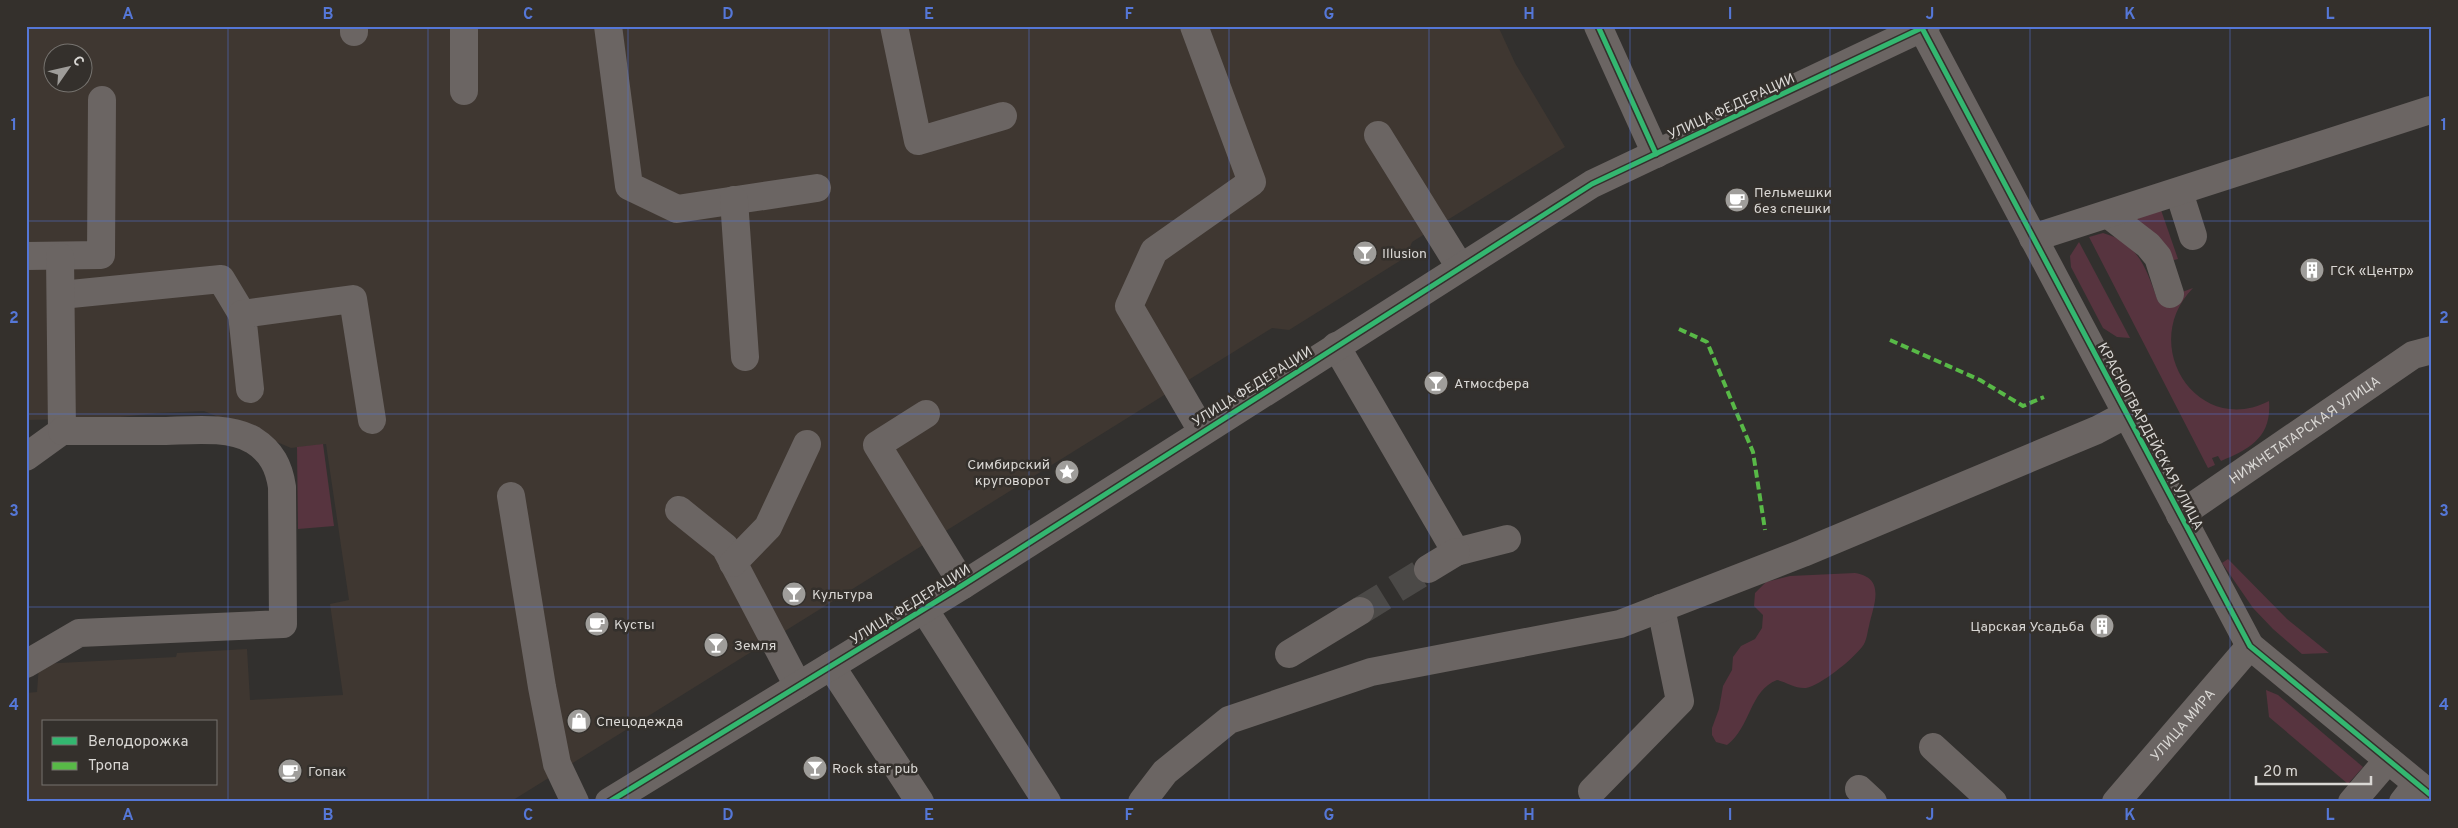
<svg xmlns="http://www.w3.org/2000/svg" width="2458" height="828" font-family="Overpass,sans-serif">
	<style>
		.built { fill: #3f3731; fill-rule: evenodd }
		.green { fill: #57343f }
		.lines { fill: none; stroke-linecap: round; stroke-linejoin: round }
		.minor-tunnel { stroke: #4b4947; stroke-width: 28; stroke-dasharray: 28 14; stroke-linecap: butt }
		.minor { stroke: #6b6563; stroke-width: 28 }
		.quiet { stroke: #58b947; stroke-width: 4; stroke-dasharray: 8 4; stroke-linecap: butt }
		.cycleway-casing { stroke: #34302c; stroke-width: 8 }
		.cycleway { stroke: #33b770; stroke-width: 5 }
		.grid { fill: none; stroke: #5577d7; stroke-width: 1; stroke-opacity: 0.55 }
		.labels { text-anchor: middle; stroke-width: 5; stroke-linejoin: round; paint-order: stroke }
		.street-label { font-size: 14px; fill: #d9d7d4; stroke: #34302c }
		.poi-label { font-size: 14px; fill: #d9d7d4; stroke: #34302c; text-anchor: start }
		.neatline { fill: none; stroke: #5577d7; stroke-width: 2 }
		.grid-label { font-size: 16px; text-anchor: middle; font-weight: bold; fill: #5577d7 }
	</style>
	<rect width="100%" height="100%" fill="#32302e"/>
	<!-- built -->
	<path class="built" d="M26,26h1472l17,37 50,84 -153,95 -6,15 -117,73 -17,-2 -762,474h-484v-109l11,-1 2,-28 137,-7 1,-4 70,-4 3,51 93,-5 -13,-91 19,-4 -23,-156 -35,4 -87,-37 -47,2 -45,5 -86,2zM52,52h30v30h-30zM44,722h172v62h-172z"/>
	<!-- green -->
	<g class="green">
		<path d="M2161,210l17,49 -4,1 -41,-33v-7z"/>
		<path d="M2103,233c36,10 43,36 55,68l35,-13c-56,57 5,150 76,113 3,36 -19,48 -48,60l-3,-5 -6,2 3,7 -7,3 -119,-231z"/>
		<path d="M2079,242l51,96 -13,-1 -14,-9 -32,-61 -1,-11z"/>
		<path d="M323,444l11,82 -36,3 -1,-82z"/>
		<path d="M2228,559l59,60 42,34 -27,1 -29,-25 -20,-21 -31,-45z"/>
		<path d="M1855,573c32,5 18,33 14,53 -2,7 -2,15 -7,21 -10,13 -41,38 -56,41 -10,1 -20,-6 -29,-8 -28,11 -26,47 -50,65l-11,-3 -4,-7v-7l7,-19 4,-23 9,-16 1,-13 8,-11 14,-7 7,-11 1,-13 -9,-9 1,-13 11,-11 24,-6z"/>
		<path d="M2266,690l12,5 85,72 -15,17 -79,-67z"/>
	</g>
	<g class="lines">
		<!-- minor-tunnel -->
		<path class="minor-tunnel" d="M1360,611l68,-42"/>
		<!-- minor -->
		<g class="minor">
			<path d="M354,26v6"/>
			<path d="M464,26v65"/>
			<path d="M608,26l21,160 48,23 140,-21"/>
			<path d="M894,26l24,115 85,-25"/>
			<path d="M1194,26l58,156 -98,69 -25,55 73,125"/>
			<path d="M1598,26l58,128"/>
			<path d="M1922,28l328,618 182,150"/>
			<path d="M1378,135l82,132"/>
			<path d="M2179,192l14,44"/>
			<path d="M734,200l11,157"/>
			<path d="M2109,215l39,30 10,12 12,37"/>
			<path d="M2033,238l397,-128 2,1"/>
			<path d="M26,256l75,-1 1,-155"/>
			<path d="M61,295l160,-16 21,35"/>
			<path d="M1336,346l120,206 51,-13"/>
			<path d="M250,389l-8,-75 111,-15 19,121"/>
			<path d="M926,414l-49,31 86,140"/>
			<path d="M26,457l36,-26 -2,-174"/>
			<path d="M511,496l31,191 15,77 18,38"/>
			<path d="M679,510l46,37 73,139"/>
			<path id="s1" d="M2180,515l233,-160 19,-5"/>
			<path d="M733,563l35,-36 39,-83"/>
			<path d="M1428,569l28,-17"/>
			<path d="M924,609l123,193"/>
			<path d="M1289,654l71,-43"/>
			<path d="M26,664l53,-31 204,-9 -1,-137c-3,-20 -10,-35 -29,-47 -26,-15 -66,-9 -95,-9 -32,0 -64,0 -96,0"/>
			<path d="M831,666l89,136"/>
			<path d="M1933,747l60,55"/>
			<path d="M1859,789l14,13"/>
			<path d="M1592,791l88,-90 -19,-93"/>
			<path d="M609,802l354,-217 629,-401 334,-158"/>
			<path d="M1142,802l23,-30 64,-52 142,-48 249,-48 183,-71 294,-123 30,-16"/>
			<path id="s2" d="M2116,802l134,-156"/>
			<path d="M2352,802l36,-42"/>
			<path d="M2403,802l14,-18"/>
		</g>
		<!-- quiet -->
		<g class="quiet">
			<path d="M1679,329l28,13 46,110 12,78"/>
			<path d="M1890,340l90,40 43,26 21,-9"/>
		</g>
		<defs>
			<g id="cycleway">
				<path d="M1598,26l58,128"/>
				<path d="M1922,28l328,618 182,150"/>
				<path d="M609,802l354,-217 629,-401 334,-158"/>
			</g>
		</defs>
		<!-- cycleway casing -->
		<use href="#cycleway" class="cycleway-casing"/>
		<!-- cycleway -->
		<use href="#cycleway" class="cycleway"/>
	</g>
	<!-- grid -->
	<path class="grid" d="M228,26v776M428,26v776M628,26v776M829,26v776M1029,26v776M1229,26v776M1429,26v776M1630,26v776M1830,26v776M2030,26v776M2230,26v776M26,221h2406M26,414h2406M26,607h2406"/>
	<!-- icons -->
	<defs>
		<symbol id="cafe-disc" viewBox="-11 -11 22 22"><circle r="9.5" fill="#9f9d9a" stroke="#34302c"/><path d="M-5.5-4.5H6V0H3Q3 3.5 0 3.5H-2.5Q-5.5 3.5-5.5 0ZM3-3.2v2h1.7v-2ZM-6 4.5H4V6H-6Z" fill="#fff"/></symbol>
		<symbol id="bar-disc" viewBox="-11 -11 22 22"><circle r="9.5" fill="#9f9d9a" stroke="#34302c"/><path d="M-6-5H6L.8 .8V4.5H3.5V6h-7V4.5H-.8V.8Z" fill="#fff"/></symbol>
		<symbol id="building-disc" viewBox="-11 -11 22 22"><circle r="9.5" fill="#9f9d9a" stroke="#34302c"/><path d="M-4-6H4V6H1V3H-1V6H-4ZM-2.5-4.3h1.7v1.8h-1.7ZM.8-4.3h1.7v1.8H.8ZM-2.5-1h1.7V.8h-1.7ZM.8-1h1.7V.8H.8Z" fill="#fff"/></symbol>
		<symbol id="sight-disc" viewBox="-11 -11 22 22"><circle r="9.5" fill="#9f9d9a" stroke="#34302c"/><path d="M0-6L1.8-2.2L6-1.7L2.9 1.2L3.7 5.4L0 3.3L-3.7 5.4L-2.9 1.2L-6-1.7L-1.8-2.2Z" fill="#fff"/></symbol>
		<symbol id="shop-disc" viewBox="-11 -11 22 22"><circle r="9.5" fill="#9f9d9a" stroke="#34302c"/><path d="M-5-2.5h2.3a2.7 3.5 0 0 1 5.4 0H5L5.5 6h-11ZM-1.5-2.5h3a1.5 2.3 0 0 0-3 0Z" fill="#fff"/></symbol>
	</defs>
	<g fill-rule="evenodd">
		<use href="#cafe-disc" x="1723" y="186" width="28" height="28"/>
		<use href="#bar-disc" x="1351" y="239" width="28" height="28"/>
		<use href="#building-disc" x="2298" y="256" width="28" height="28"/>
		<use href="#bar-disc" x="1422" y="369" width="28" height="28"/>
		<use href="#sight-disc" x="1053" y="458" width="28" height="28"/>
		<use href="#bar-disc" x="780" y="580" width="28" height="28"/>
		<use href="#cafe-disc" x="583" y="610" width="28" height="28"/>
		<use href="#building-disc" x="2088" y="612" width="28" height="28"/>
		<use href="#bar-disc" x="702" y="631" width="28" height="28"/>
		<use href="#shop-disc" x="565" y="707" width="28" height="28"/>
		<use href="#bar-disc" x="801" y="754" width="28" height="28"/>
		<use href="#cafe-disc" x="276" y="757" width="28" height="28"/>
	</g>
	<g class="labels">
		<!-- street labels -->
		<g class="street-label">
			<text transform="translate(1731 106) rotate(-25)" y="5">УЛИЦА ФЕДЕРАЦИИ</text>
			<text transform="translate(1252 386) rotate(-32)" y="5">УЛИЦА ФЕДЕРАЦИИ</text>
			<text dy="5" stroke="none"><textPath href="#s1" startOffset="151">НИЖНЕТАТАРСКАЯ УЛИЦА</textPath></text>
			<text transform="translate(2151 436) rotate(62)" y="5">КРАСНОГВАРДЕЙСКАЯ УЛИЦА</text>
			<text transform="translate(910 604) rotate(-32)" y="5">УЛИЦА ФЕДЕРАЦИИ</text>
			<text dy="5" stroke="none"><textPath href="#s2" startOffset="102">УЛИЦА МИРА</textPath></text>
		</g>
		<!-- poi labels -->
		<g class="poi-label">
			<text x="1754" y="197">Пельмешки<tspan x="1754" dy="16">без спешки</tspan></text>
			<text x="1382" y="258">Illusion</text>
			<text x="2330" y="275">ГСК «Центр»</text>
			<text x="1454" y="388">Атмосфера</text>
			<text x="1050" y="469" text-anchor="end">Симбирский<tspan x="1050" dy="16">круговорот</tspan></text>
			<text x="812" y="599">Культура</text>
			<text x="614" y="629">Кусты</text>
			<text x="2084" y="631" text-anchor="end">Царская Усадьба</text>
			<text x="734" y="650">Земля</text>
			<text x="596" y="726">Спецодежда</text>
			<text x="832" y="773">Rock star pub</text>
			<text x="308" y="776">Гопак</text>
		</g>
	</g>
	<!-- border -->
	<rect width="2458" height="828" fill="none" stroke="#34302c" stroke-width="55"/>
	<!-- legend -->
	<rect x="42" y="720" width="175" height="65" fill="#34302c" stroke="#76736f"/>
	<rect x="52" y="737" width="25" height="8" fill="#33b770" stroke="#76736f"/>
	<text x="88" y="746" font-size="15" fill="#d9d7d4">Велодорожка</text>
	<rect x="52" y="762" width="25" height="8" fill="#58b947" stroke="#76736f"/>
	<text x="88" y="770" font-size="15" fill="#d9d7d4">Тропа</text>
	<!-- north arrow -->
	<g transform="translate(68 68) rotate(56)"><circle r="24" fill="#34302c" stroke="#76736f"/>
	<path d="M0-4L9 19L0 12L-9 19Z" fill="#9f9d9a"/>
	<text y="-8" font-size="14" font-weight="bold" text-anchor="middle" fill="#d9d7d4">С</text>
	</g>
	<!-- scale -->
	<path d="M2256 776v8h115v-8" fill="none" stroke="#d9d7d4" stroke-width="2.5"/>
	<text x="2263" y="776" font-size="15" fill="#d9d7d4" stroke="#34302c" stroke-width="4" paint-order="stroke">20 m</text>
	<rect x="28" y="28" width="2402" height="772" class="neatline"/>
	<g class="grid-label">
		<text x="128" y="19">A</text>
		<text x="328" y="19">B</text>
		<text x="528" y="19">C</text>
		<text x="728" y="19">D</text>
		<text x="929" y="19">E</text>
		<text x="1129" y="19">F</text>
		<text x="1329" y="19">G</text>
		<text x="1529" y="19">H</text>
		<text x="1730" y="19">I</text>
		<text x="1930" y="19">J</text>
		<text x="2130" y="19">K</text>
		<text x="2330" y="19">L</text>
		<text x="14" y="130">1</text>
		<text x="2444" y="130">1</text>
		<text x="14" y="323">2</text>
		<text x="2444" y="323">2</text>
		<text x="14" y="516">3</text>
		<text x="2444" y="516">3</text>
		<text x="14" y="710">4</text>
		<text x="2444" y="710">4</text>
		<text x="128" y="820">A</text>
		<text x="328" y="820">B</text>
		<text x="528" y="820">C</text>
		<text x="728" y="820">D</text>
		<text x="929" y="820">E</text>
		<text x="1129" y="820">F</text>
		<text x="1329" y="820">G</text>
		<text x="1529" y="820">H</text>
		<text x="1730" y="820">I</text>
		<text x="1930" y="820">J</text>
		<text x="2130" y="820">K</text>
		<text x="2330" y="820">L</text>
	</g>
</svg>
